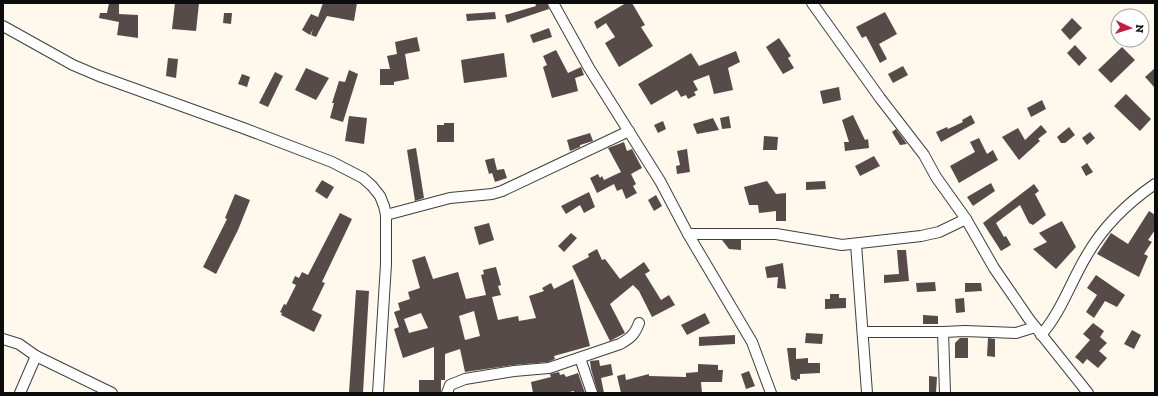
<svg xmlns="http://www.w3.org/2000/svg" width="1158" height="396" font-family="'Zilla Slab',serif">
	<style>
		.building { fill: #564b48; fill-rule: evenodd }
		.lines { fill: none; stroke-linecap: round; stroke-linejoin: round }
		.minor-casing { stroke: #3f3f3f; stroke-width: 12 }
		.minor { stroke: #fff; stroke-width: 10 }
	</style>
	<rect width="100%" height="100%" fill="#fff8ec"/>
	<!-- building -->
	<g class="building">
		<path d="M109,3h10v11l19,1v23l-21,-3 2,-13 -20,-4 1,-5h7z"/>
		<path d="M175,3h24l-3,28 -24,-2z"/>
		<path d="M323,3h34l-3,18 -27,-5 -11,21 -5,-2 2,-6 -3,6 -8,-5 9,-16 7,3z"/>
		<path d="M535,3h12l2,6 -42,14 -2,-8 31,-9z"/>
		<path d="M626,3h6l13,22 -4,2 12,19 -34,21 -14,-24 10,-6 -9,-14 -9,6 -3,-7z"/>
		<path d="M495,12l1,7 -29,2 -1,-7z"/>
		<path d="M885,12l12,22 -18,10 8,15 -7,4 -14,-27 -4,2 -6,-11z"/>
		<path d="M224,13h8l-1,11 -8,-1z"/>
		<path d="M1072,18l10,10 -12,12 -9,-10z"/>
		<path d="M549,28l3,9 -19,6 -3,-8z"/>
		<path d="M417,37l3,14 -15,3 4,25 -15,3v3h-14v-16h10l-3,-13 10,-2 -2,-12z"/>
		<path d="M779,38l12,18 -3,2 6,10 -11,6 -17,-27z"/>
		<path d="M1075,45l12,13 -8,8 -12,-13z"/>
		<path d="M1122,47l13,13 -24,23 -13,-13z"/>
		<path d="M556,50l12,23 13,-6 3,8 -9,3 3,13 -26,7 -9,-31 4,-2 -4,-9z"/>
		<path d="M736,51l4,11 -12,6 5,22 -19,4 -5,-19 -16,6 5,9 -4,2 2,3 -8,4 -2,-4 -5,2 -4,-7 -26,15 -13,-21 53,-31 8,13z"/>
		<path d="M504,53l3,24 -43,6 -3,-23z"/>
		<path d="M168,58l10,1 -2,19 -10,-2z"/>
		<path d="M903,66l5,9 -15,8 -5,-9z"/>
		<path d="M306,68l23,10 -13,22 -21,-10z"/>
		<path d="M1155,68v20l-10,-11z"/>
		<path d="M349,70l9,4 -15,48 -13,-4 4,-15h-2l7,-22 6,1z"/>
		<path d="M275,72l8,4 -15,31 -9,-4z"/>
		<path d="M242,74l8,3 -3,10 -9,-3z"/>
		<path d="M839,87l2,13 -18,4 -3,-13z"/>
		<path d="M1126,94l25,25 -11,12 -26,-25z"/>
		<path d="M1042,100l4,9 -15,8 -4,-9z"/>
		<path d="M853,115l12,25 3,-1 1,9 -24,3 -1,-9h5l-7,-22z"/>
		<path d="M971,115l4,8 -34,19 -5,-10 11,-5 1,2 15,-7 -1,-2z"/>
		<path d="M349,116l18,2 -3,26 -19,-3z"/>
		<path d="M729,116l2,12 -9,1 -2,-11z"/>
		<path d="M713,118l6,12 -22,4 -4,-10z"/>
		<path d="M663,121l3,8 -8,4 -4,-8z"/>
		<path d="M444,123h10v19h-17v-17h7z"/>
		<path d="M1041,125l6,7 -9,7 2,2 -21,19 -17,-23 16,-9 7,12z"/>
		<path d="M1069,127l6,8 -10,8h-4l-4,-6z"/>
		<path d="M896,129l11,15 -7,1 -8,-13z"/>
		<path d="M1090,132l5,6 -8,7 -5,-7z"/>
		<path d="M590,133l3,8 -13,4v2l-10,4 -3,-11z"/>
		<path d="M764,136l14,1 -1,13h-14z"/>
		<path d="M979,138l8,16 6,-4 5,10 -39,23 -9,-17 25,-14 -5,-10z"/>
		<path d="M624,142l3,9 5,-2 10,19 -11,6 5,10 -3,2 4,7 -11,6 -4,-10 -5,2 -3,-7 -17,9 -7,-15 8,-4 2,4 2,-2 2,4 17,-8 -13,-24z"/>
		<path d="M416,148l8,50 -9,3 -8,-51z"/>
		<path d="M687,149l3,23 -13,2 -1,-8 4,-1 -3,-14z"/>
		<path d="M874,156l6,10 -20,10 -5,-10z"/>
		<path d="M494,158l3,12 7,-1 3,9 -12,4 -3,-9 -3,1 -4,-14z"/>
		<path d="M1087,163l6,9 -7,4 -5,-9z"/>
		<path d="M322,180l12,7 -7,12 -12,-8z"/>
		<path d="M767,181l9,13 10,-1v28h-10v-10l-17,2 -1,-8h-9l-5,-18z"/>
		<path d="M825,181l1,8 -20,1v-8z"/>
		<path d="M991,183l4,8 -22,15 -6,-9z"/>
		<path d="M1034,184l5,7 -4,3 11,21 -13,10 -4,-2 -9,-18 -24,18 8,14 2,-1 5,9 -10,6 -18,-28z"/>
		<path d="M589,192l6,15 -11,6 -4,-8 -14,9 -5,-8z"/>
		<path d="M235,194l15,6 -12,30 -22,44 -13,-7 24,-48 -2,-1z"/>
		<path d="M656,195l6,11 -8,5 -6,-11z"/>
		<path d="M1149,211l6,4v15l-7,10 4,2 -8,12 4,2 -9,21 -42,-23 14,-21 17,11z"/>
		<path d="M340,213l12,6 -30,63 3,1 -13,27 10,5 -8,17 -33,-17 1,-2 -2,-1 4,-8 2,1 10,-20 -4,-2 3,-7 4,2 3,-6 6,3z"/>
		<path d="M1062,221l14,26 -20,22 -23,-20 14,-7 -8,-9z"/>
		<path d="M489,223l5,17 -15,5 -5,-18z"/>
		<path d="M571,233l6,5 -13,14 -6,-6z"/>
		<path d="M722,240h19v10l-12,-1z"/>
		<path d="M597,249l5,11 3,-1 15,20 24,-17 6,9 -5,3 16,26 8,-5 6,10 -23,12 -13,-26 -6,-6 -23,19 15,29 -15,8 -38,-75 17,-9 -1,-3z"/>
		<path d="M897,250h9l3,31 -25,2v-8l15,-1z"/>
		<path d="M425,256l8,23 25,-7 8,27 20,-4 -5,-20 3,-1 -1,-4 13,-3 5,18 -3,1 3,9 -9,2 6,23 20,-4 1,5 17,-3 -7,-22 15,-5 -2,-3 9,-5 3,6 19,-10 17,67 -36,10 1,3 -7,3 -35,3 -48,7 -5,-23 -15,5v26h-11v-33l-31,11 -9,-29 5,-2 -5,-15 6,-2 -2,-7 12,-4 -2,-7 12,-4 -8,-28zM474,311l6,25 -15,4 -6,-24zM421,313l7,15 -19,5 -5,-14z"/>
		<path d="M783,263v1l3,25 -9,-1 1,-11 -11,1 -2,-11z"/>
		<path d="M1096,275l29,20 -8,12 -12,-6 -11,17 -8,-6 11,-17 -10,-7z"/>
		<path d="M935,282l1,9 -19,1 -1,-9z"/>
		<path d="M965,283h16l1,8 -17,1z"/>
		<path d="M356,290l13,1 -6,102 -14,-1z"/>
		<path d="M830,294h9v4h7v10l-21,1v-10h5z"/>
		<path d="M964,298l1,14 -9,1 -1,-14z"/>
		<path d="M705,313l5,10 -23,12 -6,-10z"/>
		<path d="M923,315l15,1v8h-15z"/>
		<path d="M1093,323l11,8 -4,6 7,6 -8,8 8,7 -9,10 -11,-9 -4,5 -8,-7 15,-17 -7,-6z"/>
		<path d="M1132,330l9,5 -7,14 -10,-5z"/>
		<path d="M806,333l17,1 -1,10 -17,-1z"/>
		<path d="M735,335v9l-36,2v-9z"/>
		<path d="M960,338h8v20h-13v-15z"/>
		<path d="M988,338l7,1v18l-8,-1z"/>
		<path d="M787,348h9v11l12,-1v5h12v10l-20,1v5h-3v2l-6,-2z"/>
		<path d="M599,360l1,6 11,-2 2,11 -12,3 3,15h-6l-7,-24 -1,-8z"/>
		<path d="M698,364l20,1v5h5l-1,12h-21l1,11h-81l-4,-17 8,-2 1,6 23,-6v2l37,1v-4l12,-1z"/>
		<path d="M749,371l6,15 -9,3 -5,-15z"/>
		<path d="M559,372l1,3 4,-1 2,3 12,-4 7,20h-11v-2l-9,2h-32l-2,-11 20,-5 -1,-3z"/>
		<path d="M929,376l8,1 -1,16h-7z"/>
		<rect x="419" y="380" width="22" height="13"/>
	</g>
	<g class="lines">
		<defs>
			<g id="minor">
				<path d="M553,3l36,65 71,113 28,53 64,108 19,51"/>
				<path d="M812,3l68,95 44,57 12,22 30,42 28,49 35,51 59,74"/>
				<path d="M3,26l70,39 26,11 144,52 89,34 31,16 9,8 8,10 4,10 2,9v49l-8,129"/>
				<path d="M386,215l64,-17 42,-4 10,-3 127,-60"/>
				<path d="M688,234h88l66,11 79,-9 18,-4 27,-13"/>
				<path d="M856,244l11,149"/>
				<path d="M864,332h79l2,61"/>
				<path d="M943,332l22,-1 51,2 19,-6"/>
				<path d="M1041,335c21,-24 30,-54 46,-80 16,-28 42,-53 68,-71"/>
				<path d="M3,339l16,5 17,12 76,37"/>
				<path d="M580,358l12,35"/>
				<path d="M20,393l16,-37"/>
				<path d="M447,393l3,-8 15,-6 49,-8 35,-3 71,-24c11,-6 15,-10 19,-21"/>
			</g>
		</defs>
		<!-- minor casing -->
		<use href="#minor" class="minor-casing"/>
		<!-- minor -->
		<use href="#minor" class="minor"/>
	</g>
	<!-- border -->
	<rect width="1158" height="396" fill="none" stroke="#0c0c0c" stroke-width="8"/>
	<!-- north arrow -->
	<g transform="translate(1130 28) rotate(94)"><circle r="19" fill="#ffffff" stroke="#9e9e9e"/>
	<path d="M0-3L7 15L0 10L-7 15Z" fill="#c41d45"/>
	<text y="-6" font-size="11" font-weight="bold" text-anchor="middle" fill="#0c0c0c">N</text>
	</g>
</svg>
